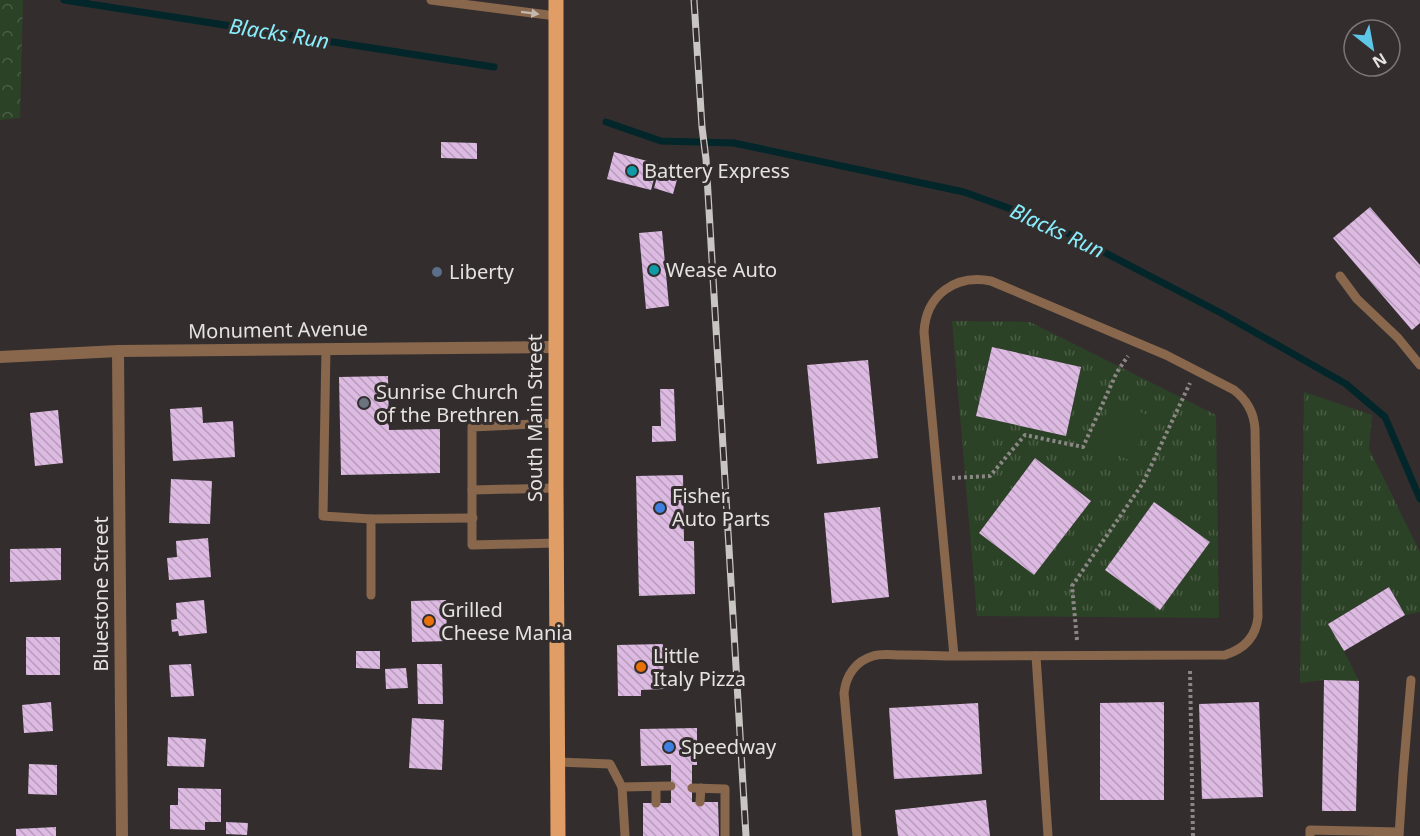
<svg xmlns="http://www.w3.org/2000/svg" width="1420" height="836" font-family="'Noto Sans',sans-serif">
	<style>
		.grass { fill: url(#grass-tufts); fill-rule: evenodd }
		.park { fill: url(#park-crowns) }
		.pitch { fill: #2c4226 }
		.lines { fill: none; stroke-linecap: round; stroke-linejoin: round }
		.stream { stroke: #03262a; stroke-width: 7 }
		.building { fill: url(#building-back-hatch) }
		.path { stroke: #8b8785; stroke-width: 4; stroke-dasharray: 3 3; stroke-linecap: butt }
		.lane { stroke: #88674d; stroke-width: 9 }
		.street { stroke: #88674d; stroke-width: 12 }
		.primary { stroke: #e09d65; stroke-width: 15 }
		.rail-casing { stroke: #c8c5c3; stroke-width: 7 }
		.rail { stroke: #332e2d; stroke-width: 4.5; stroke-dasharray: 14; stroke-linecap: butt }
		.oneway { fill: #c4b7ad }
		.culture-dot { fill: #0f9aa8; stroke: #332e2d; stroke-width: 2 }
		.service-dot { fill: #5c6f8a; stroke: #332e2d; stroke-width: 2 }
		.worship-dot { fill: #6b7280; stroke: #332e2d; stroke-width: 2 }
		.shop-dot { fill: #3f7fe0; stroke: #332e2d; stroke-width: 2 }
		.food-dot { fill: #e8710a; stroke: #332e2d; stroke-width: 2 }
		.labels { text-anchor: middle; stroke-width: 6; stroke-linejoin: round; paint-order: stroke }
		.poi-label { font-size: 20px; fill: #e5e2e0; stroke: #332e2d; text-anchor: start }
		.street-label { font-size: 20px; fill: #e5e2e0; stroke: #332e2d }
		.water-label { font-size: 21px; font-style: italic; fill: #89edfc; stroke: #332e2d }
	</style>
	<defs>
		<pattern id="grass-tufts" width="24" height="20" patternUnits="userSpaceOnUse" patternTransform="scale(1.5)"><rect width="24" height="20" fill="#2c4226"/><path d="M3 7l-1-3M5 7V3M7 7l1-3M15 17l-1-3M17 17v-4M19 17l1-3" fill="none" stroke="#4a5d45"/></pattern>
		<pattern id="park-crowns" width="20" height="18" patternUnits="userSpaceOnUse" patternTransform="scale(1.5)"><rect width="20" height="18" fill="#2c4226"/><path d="M2 6a3 3 0 1 1 6 0M12 15a3 3 0 1 1 6 0" fill="none" stroke="#4a5d45"/></pattern>
		<pattern id="building-back-hatch" width="6" height="6" patternUnits="userSpaceOnUse" patternTransform="scale(1.5)"><rect width="6" height="6" fill="#dcbae2"/><path d="M-1 5l2 2M0 0l6 6M5-1l2 2" fill="none" stroke="#b69cba"/></pattern>
	</defs>
	<rect width="100%" height="100%" fill="#332e2d"/>
	<!-- grass -->
	<g class="grass">
		<path d="M952,321l78,1 186,93 3,203 -242,-2zM992,347l89,20 -15,68 -90,-20zM1035,458l56,43 -57,74 -55,-42zM1154,502l56,40 -50,68 -55,-40z"/>
		<path d="M1304,392l68,23 -3,34 51,103v60l-15,3 -17,-28 -60,37 16,27 15,30 -35,-1 -24,3z"/>
	</g>
	<!-- park -->
	<path class="park" d="M0,0h23l-3,118 -20,2z"/>
	<!-- pitch -->
	<path class="pitch" d="M1112,401l38,15 -18,45 -39,-16z"/>
	<g class="lines">
		<!-- stream -->
		<g class="stream">
			<path d="M64,0l430,67"/>
			<path d="M606,122l55,19 73,2 230,49 80,29 177,92 125,71 39,33 35,82"/>
		</g>
	</g>
	<!-- building -->
	<g class="building">
		<path d="M441,142l36,1v16l-36,-1z"/>
		<path d="M614,152l44,12 -7,26 -44,-11z"/>
		<path d="M659,170l19,6 -5,18 -19,-6z"/>
		<path d="M1370,207l50,58v58l-8,7 -79,-92z"/>
		<path d="M662,231l7,75 -23,3 -7,-76z"/>
		<path d="M992,347l89,20 -15,69 -90,-20z"/>
		<path d="M868,360l10,98 -61,6 -10,-99z"/>
		<path d="M388,376l1,54 51,-1v44l-99,2 -2,-98z"/>
		<path d="M660,389h14l2,52 -24,1v-16h9z"/>
		<path d="M202,407l1,16 30,-2 2,36 -62,4 -3,-52z"/>
		<path d="M58,410l5,53 -28,3 -5,-53z"/>
		<path d="M1035,458l56,43 -57,74 -55,-42z"/>
		<path d="M683,475l1,66h10l1,53 -56,2 -3,-120z"/>
		<path d="M171,479l41,2 -2,43 -41,-1z"/>
		<path d="M1154,502l56,40 -50,68 -55,-40z"/>
		<path d="M880,507l9,90 -57,6 -8,-90z"/>
		<path d="M208,538l3,39 -42,3 -2,-22 10,-1 -1,-16z"/>
		<path d="M61,548v32l-51,2v-33z"/>
		<path d="M1389,587l16,28 -61,36 -16,-27z"/>
		<path d="M204,600l3,33 -28,3 -1,-5 -6,1 -1,-12 6,-1 -1,-16z"/>
		<path d="M446,600l1,41 -35,1 -1,-41z"/>
		<rect x="26" y="637" width="34" height="38"/>
		<path d="M663,644l1,45 -23,1v6h-23l-1,-51z"/>
		<path d="M356,651h24v18l-24,-1z"/>
		<path d="M191,664l3,32 -23,1 -2,-32z"/>
		<path d="M417,664h25l1,40h-25z"/>
		<path d="M406,668l2,20 -22,1 -1,-20z"/>
		<path d="M1324,680l35,1 -3,130h-34z"/>
		<path d="M51,702l2,29 -29,2 -2,-28z"/>
		<path d="M1164,702v98h-64v-97z"/>
		<path d="M1259,702l4,95 -61,2 -3,-95z"/>
		<path d="M978,703l4,71 -88,5 -5,-71z"/>
		<path d="M412,718l32,2 -2,50 -33,-2z"/>
		<path d="M697,728v37h-5v37h26l1,34h-76v-33h28v-38l-30,1 -1,-37z"/>
		<path d="M168,737l38,2 -2,28 -37,-1z"/>
		<path d="M29,764l28,1v30l-29,-1z"/>
		<path d="M178,788l43,1v33h-16v8l-35,-1v-24h8z"/>
		<path d="M986,800l4,36h-92l-3,-26z"/>
		<path d="M226,822l22,1 -1,12 -21,-1z"/>
		<path d="M56,827v9h-40v-7z"/>
	</g>
	<g class="lines">
		<!-- path -->
		<g class="path">
			<path d="M952,478l38,-2 35,-41 58,12 34,-75 11,-16"/>
			<path d="M1077,640l-5,-54 71,-103 47,-100"/>
			<path d="M1190,671l3,165"/>
		</g>
		<!-- lane -->
		<g class="lane">
			<path d="M431,0l125,16"/>
			<path d="M1340,276l17,23 41,39 22,27"/>
			<path d="M326,348l-3,168 48,3 102,-1"/>
			<path d="M556,488l-84,2v-63l84,-4"/>
			<path d="M472,490v55l84,-2"/>
			<path d="M371,595v-76"/>
			<path d="M1036,656l12,180"/>
			<path d="M557,762l53,2 12,23 49,-1"/>
			<path d="M622,787l3,49"/>
			<path d="M656,787v16"/>
			<path d="M692,788l33,1v47"/>
			<path d="M700,802l1,-14"/>
			<path d="M857,836l-13,-143c2,-18 12,-32 29,-37 9,-3 19,-1 28,-1 19,0 39,1 59,1 88,0 177,-1 265,-1 19,-6 31,-18 33,-38l-3,-188c-1,-17 -8,-29 -21,-39l-68,-35 -175,-74c-36,-7 -65,14 -67,51l30,324"/>
			<path d="M1310,836v-6l89,2"/>
			<path d="M1399,836l4,-62 8,-94"/>
		</g>
		<!-- street -->
		<g class="street">
			<path d="M118,351l4,485"/>
			<path d="M0,357l118,-6 438,-4"/>
		</g>
		<!-- primary -->
		<path class="primary" d="M556,0v488l2,348"/>
		<defs>
			<path id="rail" d="M694,0l8,127 4,32 40,677"/>
		</defs>
		<!-- rail casing -->
		<use href="#rail" class="rail-casing"/>
		<!-- rail -->
		<use href="#rail" class="rail"/>
	</g>
	<!-- one-way arrows -->
	<defs><path id="oneway-solid" d="M-6-.8H1V-3.2L6.5 0L1 3.2V.8H-6Z" transform="scale(1.5)"/></defs>
	<use class="oneway" href="#oneway-solid" transform="translate(530 13) rotate(7)"/>
	<!-- markers -->
	<g class="culture-dot">
		<circle cx="632" cy="171" r="6"/>
		<circle cx="654" cy="270" r="6"/>
	</g>
	<circle class="service-dot" cx="437" cy="272" r="6"/>
	<circle class="worship-dot" cx="364" cy="403" r="6"/>
	<g class="shop-dot">
		<circle cx="660" cy="508" r="6"/>
		<circle cx="669" cy="747" r="6"/>
	</g>
	<g class="food-dot">
		<circle cx="429" cy="621" r="6"/>
		<circle cx="641" cy="667" r="6"/>
	</g>
	<g class="labels">
		<!-- poi labels -->
		<g class="poi-label">
			<text x="644" y="178">Battery Express</text>
			<text x="666" y="277">Wease Auto</text>
			<text x="449" y="279">Liberty</text>
			<text x="376" y="399">Sunrise Church<tspan x="376" dy="23">of the Brethren</tspan></text>
			<text x="672" y="503">Fisher<tspan x="672" dy="23">Auto Parts</tspan></text>
			<text x="441" y="617">Grilled<tspan x="441" dy="23">Cheese Mania</tspan></text>
			<text x="653" y="663">Little<tspan x="653" dy="23">Italy Pizza</tspan></text>
			<text x="681" y="754">Speedway</text>
		</g>
		<!-- street labels -->
		<g class="street-label">
			<text transform="translate(278 330) rotate(-1)" y="7">Monument Avenue</text>
			<text transform="translate(535 418) rotate(-90)" y="7">South Main Street</text>
			<text transform="translate(101 594) rotate(-90)" y="7">Bluestone Street</text>
		</g>
		<!-- water labels -->
		<g class="water-label">
			<text transform="translate(279 34) rotate(9)" y="7">Blacks Run</text>
			<text transform="translate(1057 231) rotate(25)" y="7">Blacks Run</text>
		</g>
	</g>
	<!-- north arrow -->
	<g transform="translate(1372 48) rotate(149)"><circle r="28" fill="#332e2d" stroke="#7a7675" stroke-width="1.5"/>
	<path d="M0-4.5L10 22L0 15L-10 22Z" fill="#5dc7e8"/>
	<text y="-9" font-size="16" font-weight="bold" text-anchor="middle" fill="#e5e2e0">N</text>
	</g>
</svg>
